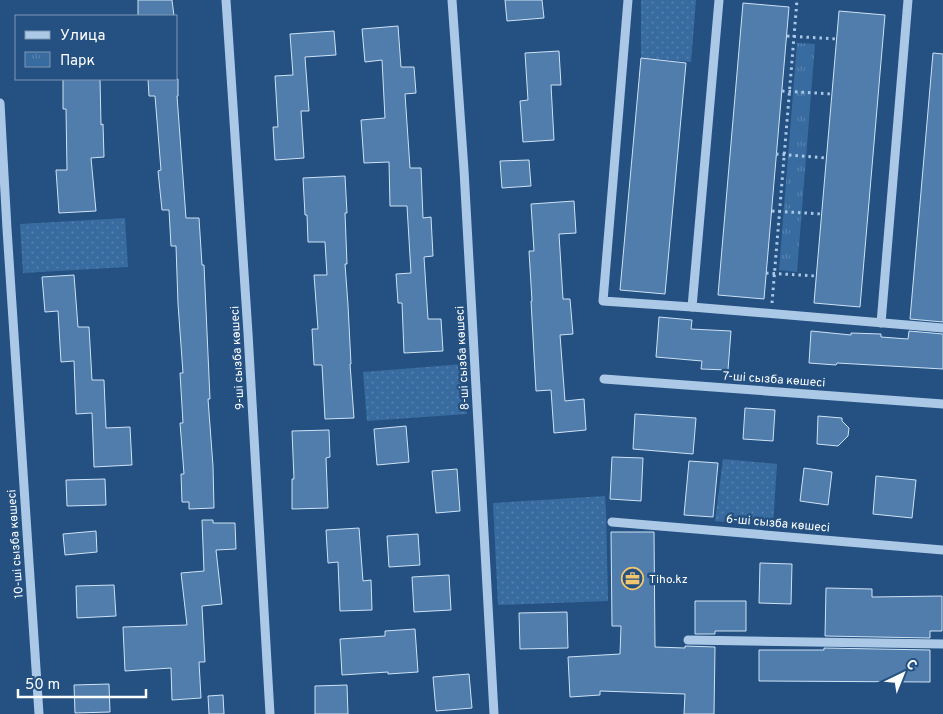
<svg xmlns="http://www.w3.org/2000/svg" width="943" height="714" font-family="Overpass,sans-serif">
	<style>
		.grass { fill: url(#grass-dots) }
		.park { fill: url(#park-tufts) }
		.building { fill: #507dac; stroke: #cee2f5 }
		.lines { fill: none; stroke-linecap: round; stroke-linejoin: round }
		.path { stroke: #abc9e7; stroke-width: 3; stroke-dasharray: 2.5 4; stroke-linecap: butt }
		.minor { stroke: #abc9e7; stroke-width: 9 }
		.labels { text-anchor: middle; stroke-width: 5; stroke-linejoin: round; paint-order: stroke }
		.street-label { font-size: 12px; fill: #fff; stroke: #245181 }
		.poi-label { font-size: 12px; fill: #fff; stroke: #245181; text-anchor: start }
	</style>
	<defs>
		<pattern id="grass-dots" width="8" height="8" patternUnits="userSpaceOnUse" patternTransform="scale(1.25)"><rect width="8" height="8" fill="#386b9f"/><path d="M2 2h.1M6 6h.1" fill="none" stroke="#5681ad" stroke-width="1.8" stroke-linecap="round"/></pattern>
		<pattern id="park-tufts" width="24" height="20" patternUnits="userSpaceOnUse" patternTransform="scale(1.25)"><rect width="24" height="20" fill="#386b9f"/><path d="M3 7l-1-3M5 7V3M7 7l1-3M15 17l-1-3M17 17v-4M19 17l1-3" fill="none" stroke="#5681ad"/></pattern>
	</defs>
	<rect width="100%" height="100%" fill="#245181"/>
	<!-- grass -->
	<g class="grass">
		<path d="M641,0h55l-5,62 -50,-4z"/>
		<path d="M125,218l3,49 -105,6 -3,-49z"/>
		<path d="M464,364l3,50 -100,7 -4,-49z"/>
		<path d="M723,459l54,5 -4,62 -58,-5z"/>
		<path d="M605,496l1,16 2,89 -110,4 -5,-102z"/>
	</g>
	<!-- park -->
	<path class="park" d="M797,43l18,1 -18,228 -18,-2z"/>
	<!-- building -->
	<g class="building">
		<path d="M138,0h34l2,16h-36z"/>
		<path d="M505,0h37l2,18 -37,3z"/>
		<path d="M743,3l46,4 -25,292 -46,-4z"/>
		<path d="M839,11l46,4 -25,292 -46,-4z"/>
		<path d="M398,26l3,41h13l2,26 -11,1 5,74h11l2,50 8,-1 2,39 -9,1 4,62h13l2,32 -39,2 -2,-50h-4l-2,-29 15,-1 -4,-67h-17l-1,-44 -25,1 -3,-43 24,-2 -3,-58 -17,2 -3,-33z"/>
		<path d="M334,31l2,24 -31,2 4,54h-8l3,47 -29,2 -2,-33h5l-3,-51 18,-1 -3,-41z"/>
		<path d="M559,51l2,34h-10l3,55 -31,2 -3,-41 8,-1 -3,-47z"/>
		<path d="M933,53l10,1v268l-33,-3z"/>
		<path d="M641,58l45,5 -21,231 -45,-4z"/>
		<path d="M63,79h37l1,46 2,-1 1,33 -13,1 5,53 -37,2 -3,-43h11l-1,-61h-3z"/>
		<path d="M148,79h30v17h-1l9,122h13l3,47h2l6,134h-2l5,67 1,42 -25,1v-7h-7l-1,-28h3l-4,-51h3l-3,-50h3l-5,-69 -2,-58h-5l-2,-36h-7l-4,-39 3,-1 -6,-74h-6z"/>
		<path d="M529,160l2,26 -29,2 -2,-27z"/>
		<path d="M345,176l2,37h-2l2,51h-2l3,41 3,59h-1l4,54 -29,1 -3,-54h-8l-2,-36h6l-4,-54h13l-2,-33h-17l-1,-27h-2l-2,-37z"/>
		<path d="M574,201l2,32 -17,1 4,65h7l3,35 -13,1 5,66 19,-2 2,31 -32,3 -3,-43 -15,1 -5,-90h1l-3,-50h5l-3,-47z"/>
		<path d="M74,275l4,52h11l3,53h12l2,48 24,-1 2,38 -38,2 -2,-54 -16,1 -2,-53 -13,1 -3,-51 -13,1 -3,-35z"/>
		<path d="M659,317l33,3 -1,9 40,2 -3,39 -27,-1 1,-8 -46,-4z"/>
		<path d="M811,331l40,4v-2l30,1v3l27,2 1,-8 34,3v35l-106,-6 -1,2 -27,-2z"/>
		<path d="M745,408l30,2 -2,31 -30,-2z"/>
		<path d="M635,414l61,4 -3,36 -60,-5z"/>
		<path d="M818,416l24,2v3l7,7 -1,8 -10,10 -21,-2z"/>
		<path d="M406,426l3,36 -32,3 -3,-36z"/>
		<path d="M329,430l1,27 -4,1 2,50 -36,1v-30h2l-2,-48z"/>
		<path d="M612,457l31,1 -2,43 -31,-2z"/>
		<path d="M689,461l29,2 -5,54 -29,-2z"/>
		<path d="M804,468l28,4 -4,33 -28,-4z"/>
		<path d="M457,469l3,42 -24,2 -4,-42z"/>
		<path d="M876,476l40,4 -4,38 -39,-4z"/>
		<path d="M105,479l1,26 -39,1 -1,-26z"/>
		<path d="M202,520h11v3h22l1,26 -20,1 6,54 -20,2 3,56h-6l2,36 -29,2 -1,-32 -46,3 -2,-44 64,-2 -6,-52 23,-2z"/>
		<path d="M359,528l4,53 8,-1 1,30 -32,1 -2,-49 -10,1 -2,-33z"/>
		<path d="M96,531l1,21 -32,3 -2,-21z"/>
		<path d="M611,532h43l1,115 30,1v-2l30,1 -1,67h-30l1,-20 -85,-3v4l-30,2 -2,-40 52,-3 1,-28h-9z"/>
		<path d="M418,534l2,31 -31,2 -2,-31z"/>
		<path d="M760,563l32,1 -1,40 -32,-1z"/>
		<path d="M449,575l2,35 -37,2 -2,-35z"/>
		<path d="M114,585l2,31 -39,2 -1,-32z"/>
		<path d="M826,588l46,1v8l70,-1v35h-12v7l-105,-2z"/>
		<path d="M695,601h51v30h-31v3h-20z"/>
		<path d="M567,612l1,36 -48,1 -1,-36z"/>
		<path d="M415,629l3,43 -30,2v-2l-46,3 -2,-36 45,-3v-5z"/>
		<path d="M824,648l106,2v32l-171,-1v-31h65z"/>
		<path d="M469,674l3,34 -36,3 -3,-34z"/>
		<path d="M109,684l1,28 -35,1 -1,-28z"/>
		<path d="M347,685l1,29h-33v-28z"/>
		<path d="M223,695l1,19h-15l-1,-18z"/>
	</g>
	<g class="lines">
		<!-- path -->
		<g class="path">
			<path d="M787,36l50,3"/>
			<path d="M782,91l50,3"/>
			<path d="M776,154l50,4"/>
			<path d="M772,211l50,3"/>
			<path d="M766,273l50,3"/>
			<path d="M772,303l25,-303"/>
		</g>
		<!-- minor -->
		<g class="minor">
			<path d="M226,0l22,333 22,381"/>
			<path d="M452,0l12,170 30,544"/>
			<path d="M628,0l-25,301 89,6"/>
			<path d="M719,0l-27,307 251,21"/>
			<path d="M0,103l7,126 32,485"/>
			<path d="M881,323l27,-323"/>
			<path d="M604,379l339,25"/>
			<path d="M612,522l331,28"/>
			<path d="M688,640l255,4"/>
		</g>
	</g>
	<!-- icons -->
	<defs>
		<symbol id="office-ring" viewBox="-11 -11 22 22"><circle r="9.5" fill="#245181" stroke="#f2c66e" stroke-width="1.5"/><path d="M-6-3h4V-5.5h4V-3h4V5H-6ZM-1-4.5V-3h2v-1.5ZM-6 0V1H6V0Z" fill="#f2c66e"/></symbol>
	</defs>
	<g fill-rule="evenodd">
		<use href="#office-ring" x="620" y="566" width="25" height="25"/>
	</g>
	<g class="labels">
		<!-- street labels -->
		<g class="street-label">
			<text transform="translate(237 358) rotate(-93)" y="4">9-ші сызба көшесі</text>
			<text transform="translate(462 358) rotate(-93)" y="4">8-ші сызба көшесі</text>
			<text transform="translate(774 379) rotate(4)" y="4">7-ші сызба көшесі</text>
			<text transform="translate(778 523) rotate(5)" y="4">6-ші сызба көшесі</text>
			<text transform="translate(15 544) rotate(-94)" y="4">10-ші сызба көшесі</text>
		</g>
		<!-- poi labels -->
		<g class="poi-label">
			<text x="649" y="583">Tiho.kz</text>
		</g>
	</g>
	<!-- legend -->
	<rect x="15" y="15" width="162" height="65" fill="#245181" stroke="#7c97b3"/>
	<rect x="25" y="31" width="25" height="8" fill="#abc9e7" stroke="#7c97b3"/>
	<text x="60" y="40" font-size="15" fill="#ffffff">Улица</text>
	<rect x="25" y="52" width="25" height="15" fill="url(#park-tufts)" stroke="#7c97b3"/>
	<text x="60" y="65" font-size="15" fill="#ffffff">Парк</text>
	<!-- north arrow -->
	<g transform="translate(903 674) rotate(43)" stroke="#245181" stroke-width="4" paint-order="stroke">
	<path d="M0-4L9 19L0 12L-9 19Z" fill="#ffffff"/>
	<text y="-8" font-size="14" font-weight="bold" text-anchor="middle" fill="#ffffff">С</text>
	</g>
	<!-- scale -->
	<path d="M18 689v8h128v-8" fill="none" stroke="#ffffff" stroke-width="2.5"/>
	<text x="25" y="689" font-size="15" fill="#ffffff" stroke="#245181" stroke-width="4" paint-order="stroke">50 m</text>
</svg>
